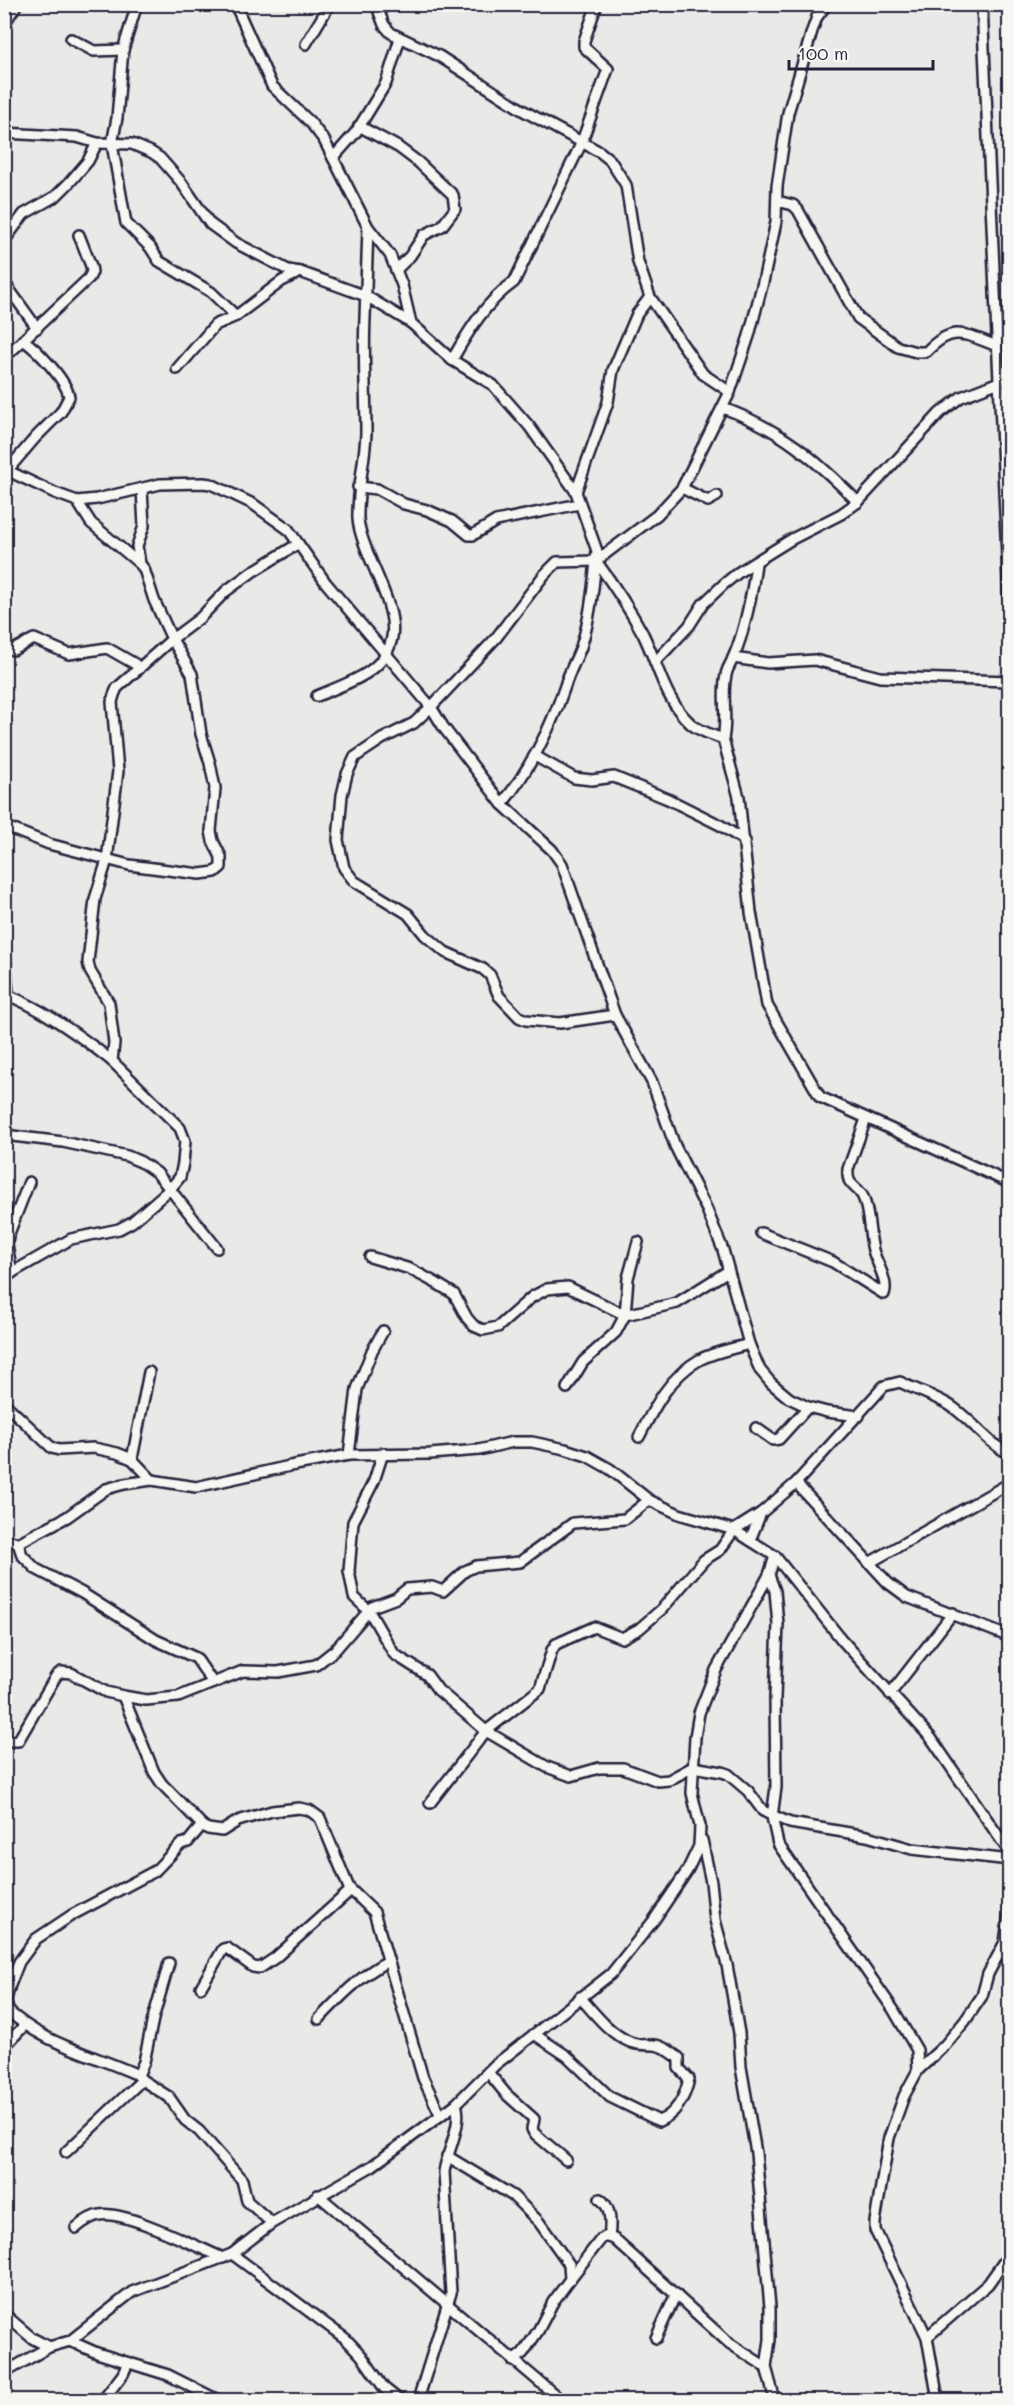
<svg xmlns="http://www.w3.org/2000/svg" width="1014" height="2405" font-family="Mali,sans-serif">
	<style>
		.lines { fill: none; stroke-linecap: round; stroke-linejoin: round }
		.minor-casing { stroke: #22223b; stroke-width: 14 }
		.minor { stroke: #f6f6f2; stroke-width: 9 }
	</style>
	<rect width="100%" height="100%" fill="#e9e9e7"/>
	<filter id="ink" filterUnits="userSpaceOnUse"><feTurbulence type="fractalNoise" baseFrequency=".0167" numOctaves="2"/><feDisplacementMap in="SourceGraphic" scale="12" xChannelSelector="R" yChannelSelector="G"/><feConvolveMatrix kernelMatrix="1 2 1 2 8 2 1 2 1" color-interpolation-filters="sRGB"/></filter>
	<g filter="url(#ink)">
		<g class="lines">
			<defs>
				<g id="minor">
					<path d="M137,4l-14,46 -6,68 -5,26 14,79 24,24 9,14 52,31 25,24 46,-35 18,-9"/>
					<path d="M235,4l37,82 38,36 14,18 44,87 22,28 12,30 9,38 41,37 41,25 36,41 47,66 21,59 -1,10c17,23 33,47 47,73 15,30 21,65 47,89 8,8 23,12 33,16l16,58 12,115 16,93 53,92 190,86"/>
					<path d="M376,4l8,21 7,8 48,23 85,55 76,41 10,8 16,25 12,77 12,35 53,77 27,18"/>
					<path d="M982,4l28,620"/>
					<path d="M4,24l13,-20"/>
					<path d="M71,39l23,12 29,-1"/>
					<path d="M306,44l24,-40"/>
					<path d="M359,126l39,21 20,15 35,33 2,14 -13,17 -18,9 -14,21 -14,14"/>
					<path d="M4,133l73,4 20,6 35,1 19,8 9,6 21,24 29,42 26,19 52,27 12,2 66,24 45,27"/>
					<path d="M333,158l23,-26 30,-49 14,-45"/>
					<path d="M777,201l16,4 5,5 60,108 40,29 18,5h10c27,-28 39,-18 71,-6"/>
					<path d="M4,241l20,-27 32,-18 14,-14 18,-21 9,-18"/>
					<path d="M4,282l33,46"/>
					<path d="M4,358l85,-80 3,-6 -1,-6 -12,-31"/>
					<path d="M452,360c17,-30 34,-58 62,-78l67,-138 27,-75 -24,-22v-6l13,-37"/>
					<path d="M177,369l38,-44 21,-9"/>
					<path d="M723,408c58,21 92,51 135,94"/>
					<path d="M4,469l51,24 22,8 20,-2 63,-15 43,-1 8,1 42,20 35,25 38,54 105,124 13,21 58,76 50,46 10,14 53,151 37,67 23,64 32,64 16,40 26,94 11,26 11,13 18,15 19,9 19,5 32,4"/>
					<path d="M6,472l29,-34 26,-26 8,-15c-2,-16 -32,-48 -46,-57"/>
					<path d="M358,487l19,2 27,15 23,6 25,11 17,14h4l23,-14 83,-17"/>
					<path d="M682,488l26,13 9,-5"/>
					<path d="M576,492l32,-90 5,-32 24,-56 13,-17"/>
					<path d="M77,501l14,22 49,41"/>
					<path d="M596,561l-39,1 -13,13 -48,63 -65,69 -17,16 -32,16 -27,18 -8,17 -5,21 -4,45 6,28 10,13 54,33 17,21 20,17 38,17 7,6 9,21 20,21 7,3 34,3 55,-8"/>
					<path d="M4,647l9,3 21,-11 35,15 38,-6 28,16 4,5"/>
					<path d="M733,658l35,5 47,-3 65,17 130,4"/>
					<path d="M655,662l34,-36 14,-22 21,-20 15,-12 53,-33 49,-25 17,-12 82,-89 21,-16 38,-15 11,-16"/>
					<path d="M317,696c30,-13 69,-23 75,-59 6,-33 -31,-85 -34,-118 -1,-30 7,-57 8,-86 0,-39 -3,-77 -1,-115 1,-30 2,-61 3,-91"/>
					<path d="M723,739c5,-22 -2,-43 3,-64 1,-7 5,-11 7,-17 11,-24 20,-68 23,-95"/>
					<path d="M535,756l39,22 18,2 22,-3 54,22 52,26 25,16"/>
					<path d="M502,804c28,-35 49,-76 63,-118 4,-14 11,-26 16,-39 9,-28 12,-57 15,-86l61,-46 25,-27 48,-96 19,-56 14,-54 13,-60 1,-36 11,-73 24,-82 5,-14 10,-13"/>
					<path d="M4,826l45,18 80,21 71,9 15,-2 6,-5v-10l-8,-16 -2,-10 4,-43 -5,-25 -9,-29 -9,-60 -20,-35 -18,-39 -10,-31 -4,-5 -3,-18 7,-20 -2,-37"/>
					<path d="M4,941l4,54"/>
					<path d="M4,994c35,12 79,44 108,67"/>
					<path d="M4,1135l59,7 64,14 14,6 16,11 60,75"/>
					<path d="M761,1233l72,29 51,32c5,-12 -8,-32 -11,-44 -4,-15 -4,-43 -11,-55 -8,-12 -15,-8 -14,-26l18,-50"/>
					<path d="M370,1257l40,12 26,14 18,11 13,24 7,8 9,4 15,-3 34,-30 15,-8 21,-2 57,28 52,-12 51,-32"/>
					<path d="M12,1273l-5,-28 1,-9 21,-54"/>
					<path d="M4,1277l67,-38 48,-10 13,-7 38,-33 10,-12 3,-14 2,-22 -5,-13 -68,-67 2,-18 -5,-40 -19,-32 -2,-9 7,-63 12,-39 11,-89 -6,-69 2,-7 3,-7 55,-49 28,-21 26,-27 26,-19 46,-28"/>
					<path d="M567,1388l16,-26 33,-30 9,-17 3,-37 10,-36"/>
					<path d="M4,1403l48,45 7,2 35,-2 23,5 15,6 20,21"/>
					<path d="M756,1428l17,12 6,-1 29,-32"/>
					<path d="M639,1437c15,-29 30,-60 60,-77 15,-8 33,-11 50,-16"/>
					<path d="M383,1453l-9,28 -21,41 -4,49 5,26 15,14 25,43 33,21 11,15 48,41 61,36 24,9 28,-8h24l35,13 11,-1 24,-13 29,5 6,2 20,17 15,20 27,12 77,13 45,13 98,11"/>
					<path d="M349,1455l8,-66 15,-38 11,-20"/>
					<path d="M132,1459l17,-87"/>
					<path d="M796,1483l92,100 19,14 103,40"/>
					<path d="M4,1539l14,4 49,-26 39,-28 18,-5 28,-4 44,7 94,-21 59,-11 81,-1 49,-4 34,-8h19l33,7 22,7 23,13 39,31 30,14 55,16 41,26 67,84 89,98 79,115"/>
					<path d="M750,1540l11,-27"/>
					<path d="M18,1543l4,12 14,14 46,24 74,47 40,18 17,25"/>
					<path d="M869,1563l141,-80"/>
					<path d="M769,1575l6,16 3,33 -3,74 1,89 -4,30 6,27 115,165 24,41 1,20"/>
					<path d="M890,1694l63,-81"/>
					<path d="M123,1696l31,76 8,12 40,41 6,4 14,2 16,-10 34,-10 27,-3 10,2 11,8 29,70 25,24 49,166 17,36"/>
					<path d="M4,1741h14l38,-65 5,-4 10,1 35,19 17,4 23,4 32,-3 65,-26 35,1 38,-7 19,-15 37,-43 24,-9 11,-9 25,-2 11,4 22,-20 11,-5 44,-4 53,-39 52,-4 24,-19"/>
					<path d="M430,1803l56,-72 54,-42 12,-39 4,-6 38,-17 28,11 17,-9 23,-20 42,-49 16,-10 14,-20 27,-17 35,-30 88,-97 16,-4c16,8 35,14 51,24 21,14 36,37 59,48"/>
					<path d="M702,1840l9,42 4,38 12,45 12,68 2,34 15,86 14,154v33l-4,27 9,33"/>
					<path d="M201,1987l22,-38 4,-1 26,19 7,1 15,-10 76,-68"/>
					<path d="M4,2007c39,38 86,46 134,68l4,5 27,17 16,23 14,11 43,49 5,21 25,22"/>
					<path d="M8,2011l-2,-11 4,-15 9,-23 17,-23 36,-24 83,-44 26,-27 7,-2 14,-17"/>
					<path d="M319,2019c21,-22 42,-44 69,-58"/>
					<path d="M534,2034l33,22 43,41 49,24c17,-7 26,-24 30,-42l-10,-11v-10c-7,-5 -17,-13 -25,-13 -9,-1 -15,1 -24,-3 -20,-8 -36,-29 -50,-45"/>
					<path d="M4,2047l20,-21"/>
					<path d="M488,2072l18,22 28,25 -2,10 2,4 32,27"/>
					<path d="M138,2075l6,-13 9,-43 16,-56"/>
					<path d="M66,2152l76,-72"/>
					<path d="M447,2156l66,40 26,26 30,42 1,15 -17,23 -15,29 -15,22 -10,8"/>
					<path d="M318,2195l243,205"/>
					<path d="M600,2199c12,8 11,25 9,38"/>
					<path d="M76,2228c7,-6 15,-12 24,-13 25,-5 97,32 123,43"/>
					<path d="M232,2254l114,85 15,16 23,33 15,12"/>
					<path d="M570,2279l31,-40 5,-3 8,3 115,104 37,24"/>
					<path d="M4,2314l28,24 17,9"/>
					<path d="M927,2337l61,-53 22,-31"/>
					<path d="M656,2338l20,-44"/>
					<path d="M70,2341l27,12 71,22 50,25"/>
					<path d="M4,2373l45,-26 21,-6 62,-49 100,-38 40,-31 100,-57 84,-62 39,-39 116,-91 43,-54 33,-49 12,-25 1,-20 -8,-33 3,-56 4,-24 17,-43 53,-95 6,-19"/>
					<path d="M103,2400l20,-26 5,-11"/>
					<path d="M418,2400l33,-107 -7,-121c3,-21 19,-48 12,-68"/>
					<path d="M938,2400l-11,-63 -52,-107v-8l14,-84 15,-42 14,-26 27,-25 20,-24 17,-25 6,-22 17,-32 5,-34"/>
				</g>
			</defs>
			<!-- minor casing -->
			<use href="#minor" class="minor-casing"/>
			<!-- minor -->
			<use href="#minor" class="minor"/>
		</g>
	</g>
	<!-- margin -->
	<rect width="1014" height="2405" fill="none" stroke="#f6f6f2" stroke-width="24"/>
	<rect x="12" y="12" width="990" height="2381" fill="none" stroke="#22223b" stroke-width="2" filter="url(#ink)"/>
	<!-- scale -->
	<path d="M789 60v9h144v-9" fill="none" stroke="#22223b" stroke-width="3"/>
	<text x="798" y="60" font-size="18" fill="#22223b" stroke="#f6f6f2" stroke-width="4.5" paint-order="stroke">100 m</text>
</svg>
